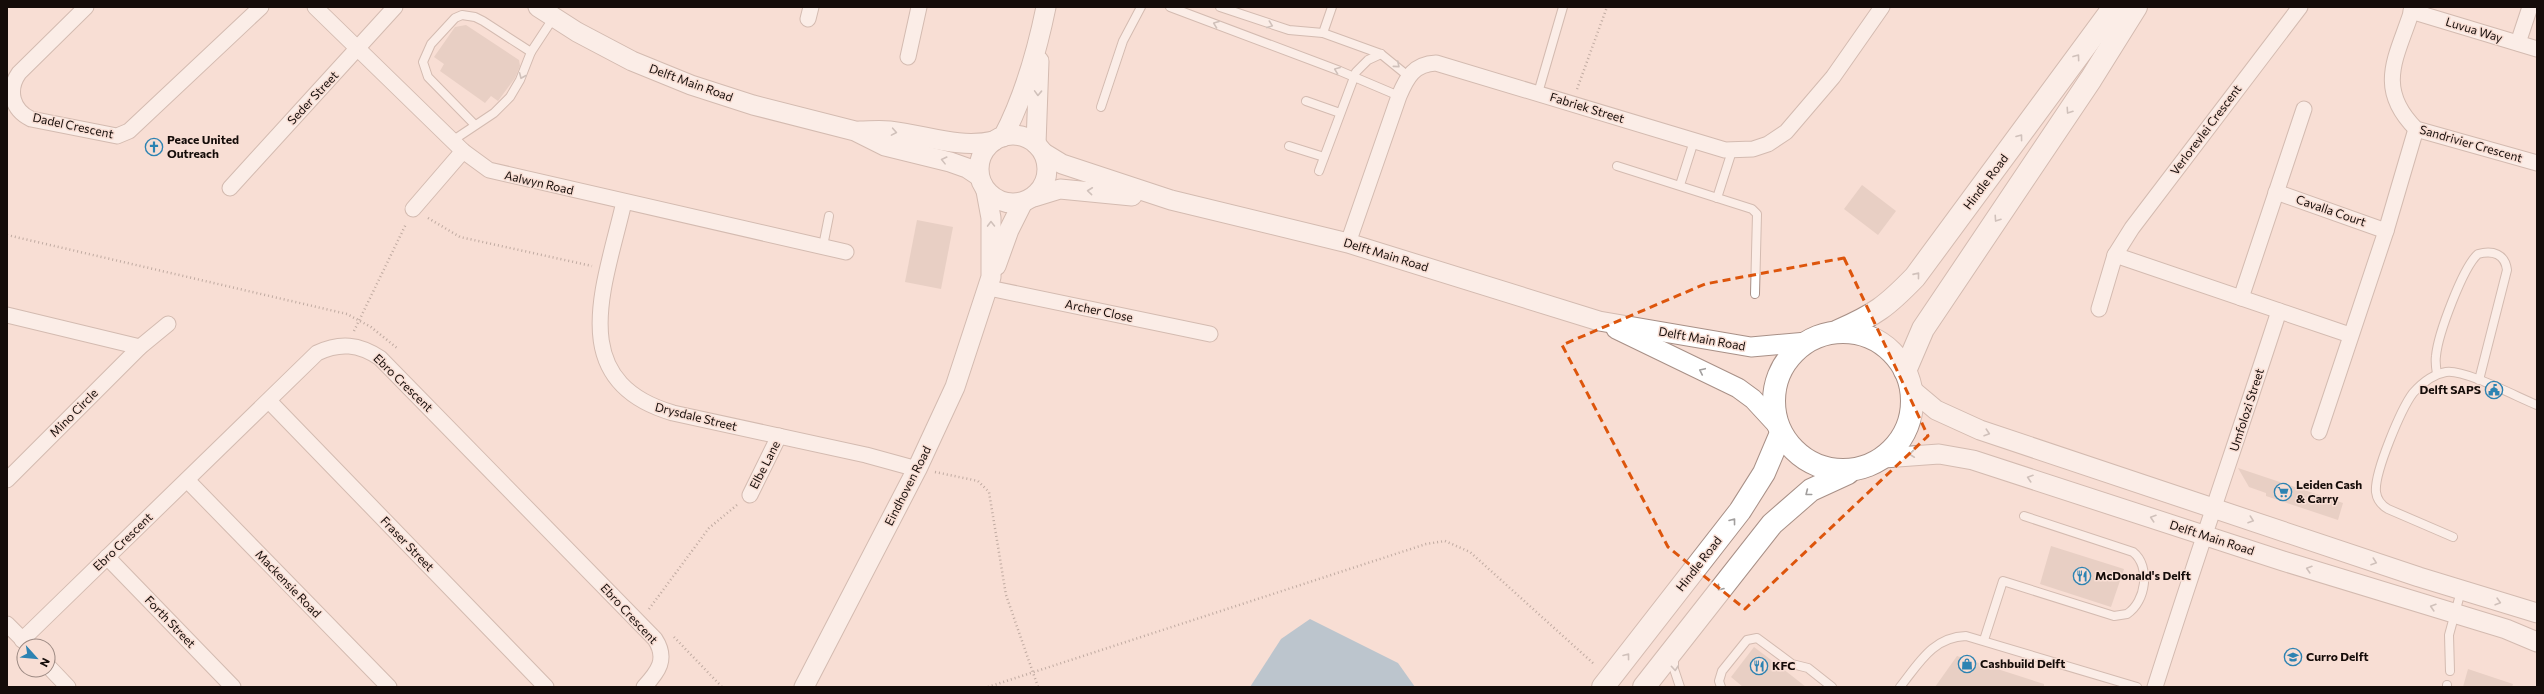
<svg xmlns="http://www.w3.org/2000/svg" width="2544" height="694" font-family="Commissioner,sans-serif">
	<style>
		.water { fill: #73a6c6 }
		.building { fill: #d5bcb2 }
		.lines { fill: none; stroke-linecap: round; stroke-linejoin: round }
		.service-casing { stroke: #a89087; stroke-width: 10 }
		.minor-casing { stroke: #a89087; stroke-width: 17 }
		.tertiary-casing { stroke: #a89087; stroke-width: 21 }
		.secondary-casing { stroke: #a89087; stroke-width: 24 }
		.path { stroke: #7c6b65; stroke-width: 2.5; stroke-dasharray: 1 3; stroke-linecap: butt }
		.service { stroke: #fff; stroke-width: 8 }
		.minor { stroke: #fff; stroke-width: 15 }
		.tertiary { stroke: #fff; stroke-width: 19 }
		.secondary { stroke: #fff; stroke-width: 22 }
		.oneway { stroke: #a19e9d }
		.marked { fill: none; stroke: #dd550c; stroke-width: 3; stroke-dasharray: 8 5; stroke-linejoin: round }
		.labels { text-anchor: middle; stroke-width: 3; stroke-linejoin: round; paint-order: stroke }
		.street-label { font-size: 12px; fill: #150c09; stroke: #f8ded4 }
		.poi-label { font-size: 12px; font-weight: bold; fill: #150c09; stroke: #f8ded4; text-anchor: start }
	</style>
	<rect width="100%" height="100%" fill="#f8ded4"/>
	<!-- water -->
	<path class="water" d="M1310,619l88,44 17,24h-165l31,-48z"/>
	<!-- building -->
	<g class="building">
		<path d="M466,25l53,35 1,6 -5,12 -17,23 -7,-5 -6,7 -45,-32 4,-7 -10,-7 21,-30z"/>
		<path d="M1862,185l34,26 -18,24 -34,-26z"/>
		<path d="M917,220l36,7 -12,62 -36,-7z"/>
		<path d="M2238,468l105,35 -5,17 -72,-24v-3l-17,-6z"/>
		<path d="M2051,546l73,23 -13,38 -71,-23z"/>
		<path d="M1754,647l33,25 19,15h-63l-12,-10z"/>
		<path d="M1957,656l87,28v3h-109z"/>
		<path d="M2468,669l45,15 -1,3h-49z"/>
	</g>
	<g class="lines">
		<defs>
			<g id="service">
				<path d="M1170,7l170,64 59,25"/>
				<path d="M1220,7l69,23 34,3 58,21 27,22"/>
				<path d="M1323,33l9,-26"/>
				<path d="M1538,93l25,-86"/>
				<path d="M1306,101l34,12"/>
				<path d="M1101,107l22,-66 18,-34"/>
				<path d="M475,125l-47,-48 -5,-15 8,-18 24,-26 7,-3 13,2 8,4 48,31"/>
				<path d="M452,141l42,-28 16,-16 10,-17 11,-28 23,-35"/>
				<path d="M1289,146l35,11"/>
				<path d="M1617,166l135,43 5,5 -2,80"/>
				<path d="M1319,171l37,-99 12,-12 13,-6"/>
				<path d="M1680,185l14,-44"/>
				<path d="M1717,198l15,-47"/>
				<path d="M823,246l6,-30"/>
				<path d="M2437,374c-1,-6 -2,-12 -1,-18 2,-22 27,-89 42,-102 15,-4 27,0 29,16l-28,110"/>
				<path d="M2453,537l-65,-28c-7,-4 -11,-9 -12,-17 -2,-19 25,-83 37,-99 9,-10 20,-19 33,-21 18,-3 71,25 91,33"/>
				<path d="M1984,640l19,-59 111,35 13,-2c19,-12 24,-48 6,-62l-109,-36"/>
				<path d="M1674,656v13l6,18"/>
				<path d="M2450,671l-1,-36 12,-44"/>
				<path d="M1721,687l-2,-6 3,-10 25,-31 10,-2 35,26 16,4 24,19"/>
				<path d="M1900,687c19,-24 33,-50 66,-51l171,51"/>
				<path d="M2447,687v-2"/>
			</g>
			<g id="minor">
				<path d="M86,7l-67,66c-12,17 -7,37 12,46l86,17 12,-5 132,-124"/>
				<path d="M315,7l148,144 26,19 357,82"/>
				<path d="M2413,7c-14,47 -40,79 3,122l121,34"/>
				<path d="M2411,11l126,38"/>
				<path d="M808,19l3,-12"/>
				<path d="M2518,43l12,-36"/>
				<path d="M908,57l11,-50"/>
				<path d="M230,188l165,-181"/>
				<path d="M2276,192l110,39"/>
				<path d="M624,202c-19,83 -61,179 49,211l193,42 51,14"/>
				<path d="M413,209l50,-58"/>
				<path d="M1348,243l51,-147c8,-19 15,-32 37,-33l289,87 28,-1 15,-5 18,-12 47,-55 49,-70"/>
				<path d="M2115,255l235,80"/>
				<path d="M989,288l221,46"/>
				<path d="M2241,298l63,-189"/>
				<path d="M2099,309l16,-54 17,-27 168,-221"/>
				<path d="M7,315l133,32"/>
				<path d="M269,401l277,286"/>
				<path d="M2319,432l67,-201 30,-102"/>
				<path d="M7,480l133,-133 28,-23"/>
				<path d="M187,480l202,207"/>
				<path d="M750,495l29,-59"/>
				<path d="M107,557l126,130"/>
				<path d="M7,624l22,22"/>
				<path d="M22,640l295,-287c23,-11 42,-9 63,5l275,281c13,20 3,33 -11,48"/>
				<path d="M48,666l20,21"/>
				<path d="M2155,687c40,-126 83,-250 124,-376"/>
			</g>
			<g id="tertiary">
				<path d="M538,7l39,25 55,29 59,24 62,20 102,26 30,15 65,16 17,6 12,8"/>
				<path d="M859,131c10,0 21,-1 31,0 36,4 68,18 104,10"/>
				<circle cx="1013" cy="169" r="34"/>
				<path d="M1003,137c21,-40 34,-86 43,-130"/>
				<path d="M1036,144l3,-83"/>
				<path d="M1044,153l18,11 109,36 177,43 251,78 152,26 56,-5"/>
				<path d="M1034,197l26,-8 72,7"/>
				<path d="M996,266l13,-36 14,-28"/>
				<path d="M1616,329l122,59 15,11 24,26"/>
				<path d="M1911,389l25,21 44,20 439,147 118,36"/>
				<path d="M1884,458l55,-4 34,6 310,101 223,68 31,13"/>
				<path d="M804,687l113,-218 38,-82 36,-110v-59l-5,-27"/>
			</g>
			<g id="secondary">
				<path d="M1838,331c37,-16 49,-25 77,-54l199,-270"/>
				<circle cx="1843" cy="401" r="69"/>
				<path d="M1905,371l18,-42 168,-250 45,-72"/>
				<path d="M1603,687l137,-176 24,-38 17,-40"/>
				<path d="M1644,687l128,-163 39,-34 37,-17"/>
			</g>
		</defs>
		<!-- service casing -->
		<use href="#service" class="service-casing"/>
		<!-- minor casing -->
		<use href="#minor" class="minor-casing"/>
		<!-- tertiary casing -->
		<use href="#tertiary" class="tertiary-casing"/>
		<!-- secondary casing -->
		<use href="#secondary" class="secondary-casing"/>
		<!-- path -->
		<g class="path">
			<path d="M1577,89l30,-82"/>
			<path d="M428,218l32,19 132,29"/>
			<path d="M7,235l340,79 24,13 26,21"/>
			<path d="M354,331l52,-107"/>
			<path d="M935,472l43,9 11,11 17,103 32,92"/>
			<path d="M649,609l60,-81 28,-23"/>
			<path d="M674,637l48,50"/>
			<path d="M988,687l438,-143 19,-3 25,11 124,112"/>
		</g>
		<!-- service -->
		<use href="#service" class="service"/>
		<!-- minor -->
		<use href="#minor" class="minor"/>
		<!-- tertiary -->
		<use href="#tertiary" class="tertiary"/>
		<!-- secondary -->
		<use href="#secondary" class="secondary"/>
	</g>
	<!-- one-way arrows -->
	<defs><path id="oneway-chevron" d="M-2-3.5L2.5 0L-2 3.5" fill="none" stroke-width="1.6" stroke-linecap="round" stroke-linejoin="round"/></defs>
	<g class="oneway">
		<use href="#oneway-chevron" transform="translate(1216 24) rotate(-159)"/>
		<use href="#oneway-chevron" transform="translate(1270 25) rotate(20)"/>
		<use href="#oneway-chevron" transform="translate(2077 57) rotate(-54)"/>
		<use href="#oneway-chevron" transform="translate(1397 65) rotate(40)"/>
		<use href="#oneway-chevron" transform="translate(1337 70) rotate(-159)"/>
		<use href="#oneway-chevron" transform="translate(522 76) rotate(113)"/>
		<use href="#oneway-chevron" transform="translate(1038 93) rotate(92)"/>
		<use href="#oneway-chevron" transform="translate(2069 111) rotate(124)"/>
		<use href="#oneway-chevron" transform="translate(894 132) rotate(10)"/>
		<use href="#oneway-chevron" transform="translate(2020 137) rotate(-53)"/>
		<use href="#oneway-chevron" transform="translate(944 160) rotate(-166)"/>
		<use href="#oneway-chevron" transform="translate(1090 191) rotate(-174)"/>
		<use href="#oneway-chevron" transform="translate(1997 219) rotate(124)"/>
		<use href="#oneway-chevron" transform="translate(991 224) rotate(-91)"/>
		<use href="#oneway-chevron" transform="translate(1917 275) rotate(-51)"/>
		<use href="#oneway-chevron" transform="translate(1702 371) rotate(-155)"/>
		<use href="#oneway-chevron" transform="translate(1987 433) rotate(18)"/>
		<use href="#oneway-chevron" transform="translate(1912 454) rotate(174)"/>
		<use href="#oneway-chevron" transform="translate(2030 478) rotate(-162)"/>
		<use href="#oneway-chevron" transform="translate(1808 493) rotate(142)"/>
		<use href="#oneway-chevron" transform="translate(2153 518) rotate(-162)"/>
		<use href="#oneway-chevron" transform="translate(2251 520) rotate(19)"/>
		<use href="#oneway-chevron" transform="translate(1733 521) rotate(-52)"/>
		<use href="#oneway-chevron" transform="translate(2374 562) rotate(19)"/>
		<use href="#oneway-chevron" transform="translate(2309 569) rotate(-163)"/>
		<use href="#oneway-chevron" transform="translate(1720 588) rotate(128)"/>
		<use href="#oneway-chevron" transform="translate(2498 602) rotate(16)"/>
		<use href="#oneway-chevron" transform="translate(2433 607) rotate(-163)"/>
		<use href="#oneway-chevron" transform="translate(1627 656) rotate(-52)"/>
		<use href="#oneway-chevron" transform="translate(1675 668) rotate(85)"/>
	</g>
	<!-- marked area -->
	<path d="M0 0H2544V694H0ZM1844,258l84,178 -183,173 -77,-62 -106,-202 143,-61z" fill="#f8ded4" fill-opacity=".55" fill-rule="evenodd"/>
	<path class="marked" d="M1844,258l84,178 -183,173 -77,-62 -106,-202 143,-61z"/>
	<!-- icons -->
	<defs>
		<symbol id="church-ring" viewBox="-11 -11 22 22"><circle r="9.5" fill="#f8ded4" stroke="#2d83b2" stroke-width="1.5"/><path d="M-1.2-6h2.4v3.5h3.3v2.4h-3.3V6h-2.4V-.1h-3.3v-2.4h3.3Z" fill="#2d83b2"/></symbol>
		<symbol id="civic-ring" viewBox="-11 -11 22 22"><circle r="9.5" fill="#f8ded4" stroke="#2d83b2" stroke-width="1.5"/><path d="M-.6-6.5H3V-4.5H.6V-3L4-1V1h2V6H-6V1h2V-1L-.6-3ZM-1.2 2.5V6h2.4V2.5Z" fill="#2d83b2"/></symbol>
		<symbol id="supermarket-ring" viewBox="-11 -11 22 22"><circle r="9.5" fill="#f8ded4" stroke="#2d83b2" stroke-width="1.5"/><path d="M-6-5.5h2.5l.6 2H6L4.5 2H-2.5L-4.4-4H-6ZM-1.5 3.2a1.3 1.3 0 1 0 .1 0ZM3 3.2a1.3 1.3 0 1 0 .1 0Z" fill="#2d83b2"/></symbol>
		<symbol id="restaurant-ring" viewBox="-11 -11 22 22"><circle r="9.5" fill="#f8ded4" stroke="#2d83b2" stroke-width="1.5"/><path d="M-5-6h1v4h1v-4h1v4h1v-4h1v5L-1.5 .5V6h-2V.5L-5-1ZM5-6V6H3V1.5H1.5Q1.5-4 5-6Z" fill="#2d83b2"/></symbol>
		<symbol id="school-ring" viewBox="-11 -11 22 22"><circle r="9.5" fill="#f8ded4" stroke="#2d83b2" stroke-width="1.5"/><path d="M0-5L7-2L0 1L-7-2ZM-4 1L0 2.5L4 1V4Q0 6-4 4Z" fill="#2d83b2"/></symbol>
		<symbol id="shop-ring" viewBox="-11 -11 22 22"><circle r="9.5" fill="#f8ded4" stroke="#2d83b2" stroke-width="1.5"/><path d="M-5-2.5h2.3a2.7 3.5 0 0 1 5.4 0H5L5.5 6h-11ZM-1.5-2.5h3a1.5 2.3 0 0 0-3 0Z" fill="#2d83b2"/></symbol>
	</defs>
	<g fill-rule="evenodd">
		<use href="#church-ring" x="144" y="137" width="20" height="20"/>
		<use href="#civic-ring" x="2484" y="380" width="20" height="20"/>
		<use href="#supermarket-ring" x="2273" y="482" width="20" height="20"/>
		<use href="#restaurant-ring" x="2072" y="566" width="20" height="20"/>
		<use href="#school-ring" x="2283" y="647" width="20" height="20"/>
		<use href="#shop-ring" x="1957" y="654" width="20" height="20"/>
		<use href="#restaurant-ring" x="1749" y="656" width="20" height="20"/>
	</g>
	<g class="labels">
		<!-- street labels -->
		<g class="street-label">
			<text transform="translate(2474 30) rotate(17)" y="4">Luvua Way</text>
			<text transform="translate(691 83) rotate(20)" y="4">Delft Main Road</text>
			<text transform="translate(313 98) rotate(-47)" y="4">Seder Street</text>
			<text transform="translate(1587 108) rotate(17)" y="4">Fabriek Street</text>
			<text transform="translate(73 126) rotate(12)" y="4">Dadel Crescent</text>
			<text transform="translate(2206 130) rotate(-53)" y="4">Verlorevlei Crescent</text>
			<text transform="translate(2471 144) rotate(16)" y="4">Sandrivier Crescent</text>
			<text transform="translate(1986 182) rotate(-53)" y="4">Hindle Road</text>
			<text transform="translate(539 183) rotate(13)" y="4">Aalwyn Road</text>
			<text transform="translate(2331 211) rotate(19)" y="4">Cavalla Court</text>
			<text transform="translate(1386 255) rotate(17)" y="4">Delft Main Road</text>
			<text transform="translate(1099 311) rotate(12)" y="4">Archer Close</text>
			<text transform="translate(1702 339) rotate(10)" y="4">Delft Main Road</text>
			<text transform="translate(403 383) rotate(44)" y="4">Ebro Crescent</text>
			<text transform="translate(2247 410) rotate(-72)" y="4">Umfolozi Street</text>
			<text transform="translate(74 413) rotate(-45)" y="4">Mino Circle</text>
			<text transform="translate(696 417) rotate(14)" y="4">Drysdale Street</text>
			<text transform="translate(765 465) rotate(-63)" y="4">Elbe Lane</text>
			<text transform="translate(908 486) rotate(-63)" y="4">Eindhoven Road</text>
			<text transform="translate(2212 538) rotate(18)" y="4">Delft Main Road</text>
			<text transform="translate(123 542) rotate(-44)" y="4">Ebro Crescent</text>
			<text transform="translate(407 544) rotate(46)" y="4">Fraser Street</text>
			<text transform="translate(1699 564) rotate(-52)" y="4">Hindle Road</text>
			<text transform="translate(288 584) rotate(46)" y="4">Mackensie Road</text>
			<text transform="translate(629 614) rotate(47)" y="4">Ebro Crescent</text>
			<text transform="translate(170 622) rotate(46)" y="4">Forth Street</text>
		</g>
		<!-- poi labels -->
		<g class="poi-label">
			<text x="167" y="144">Peace United<tspan x="167" dy="14">Outreach</tspan></text>
			<text x="2481" y="394" text-anchor="end">Delft SAPS</text>
			<text x="2296" y="489">Leiden Cash<tspan x="2296" dy="14">&amp; Carry</tspan></text>
			<text x="2095" y="580">McDonald's Delft</text>
			<text x="2306" y="661">Curro Delft</text>
			<text x="1980" y="668">Cashbuild Delft</text>
			<text x="1772" y="670">KFC</text>
		</g>
	</g>
	<!-- border -->
	<rect width="2544" height="694" fill="none" stroke="#150c09" stroke-width="16"/>
	<!-- north arrow -->
	<g transform="translate(36 658) rotate(117)"><circle r="19" fill="#f8ded4" stroke="#9d8a83"/>
	<path d="M0-3L7 15L0 10L-7 15Z" fill="#2d83b2"/>
	<text y="-6" font-size="11" font-weight="bold" text-anchor="middle" fill="#150c09">N</text>
	</g>
</svg>
